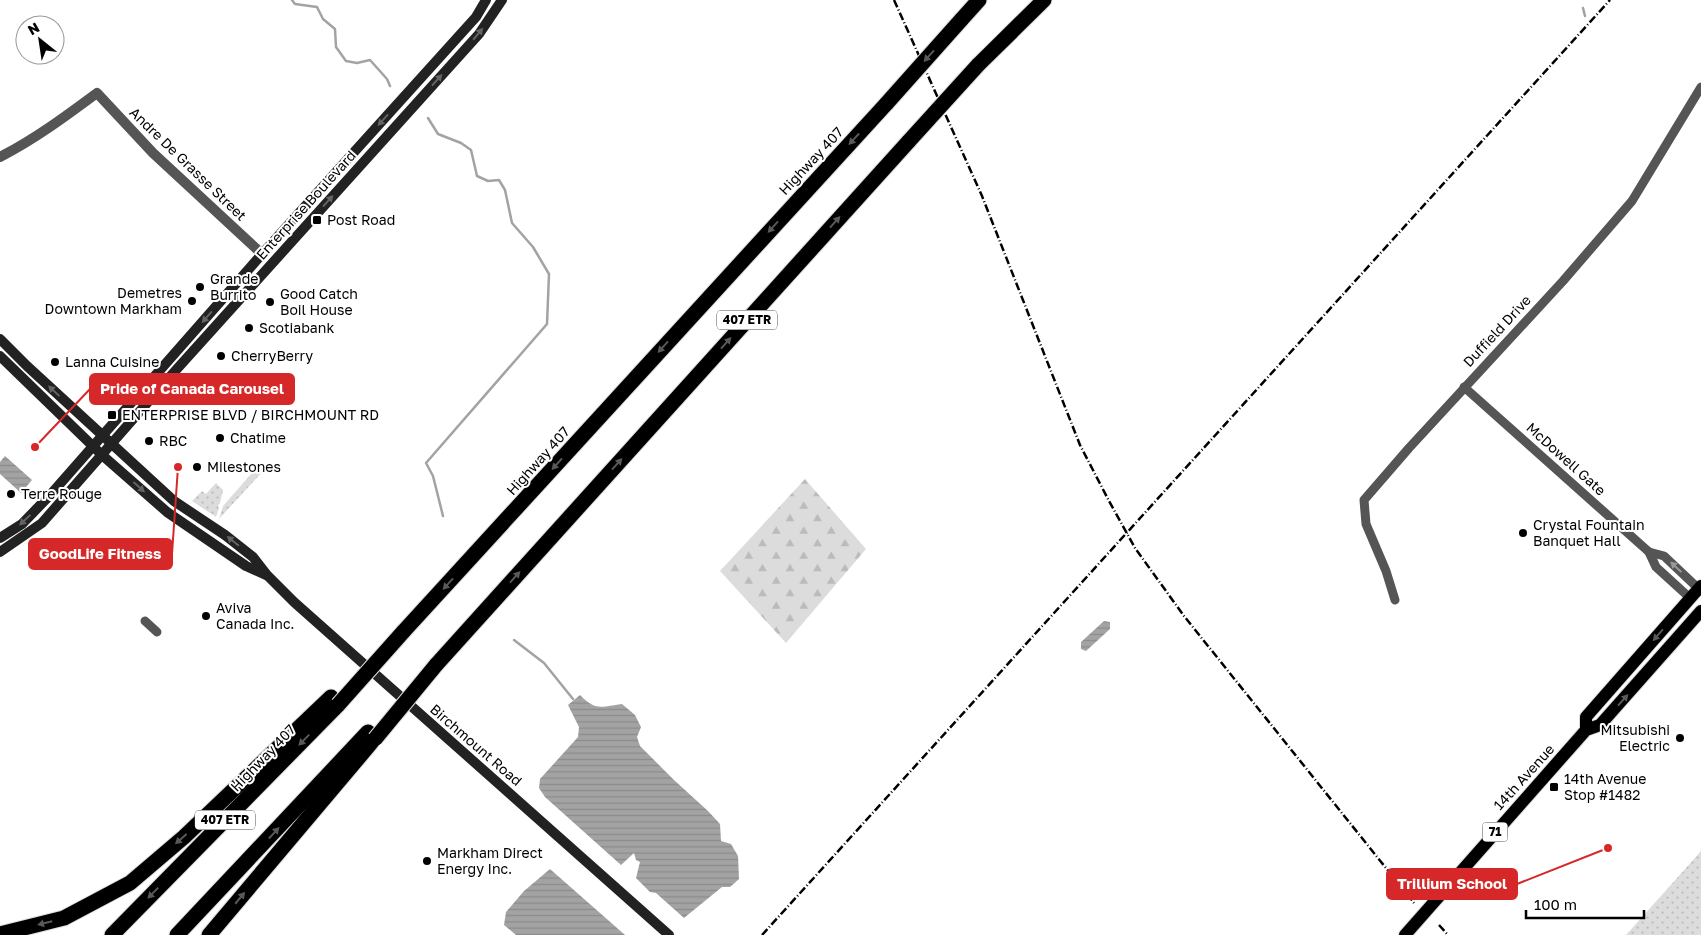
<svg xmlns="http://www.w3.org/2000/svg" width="1701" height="935" font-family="'Golos Text',sans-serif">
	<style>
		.grass { fill: url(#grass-dots) }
		.forest { fill: url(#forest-firs) }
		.water { fill: url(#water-rules) }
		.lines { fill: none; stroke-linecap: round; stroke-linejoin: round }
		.stream { stroke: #a3a3a3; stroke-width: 2.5 }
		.primary-casing { stroke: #dbdbdb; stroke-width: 14 }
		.motorway-casing { stroke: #dbdbdb; stroke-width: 17 }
		.minor { stroke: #555; stroke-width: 9 }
		.tertiary { stroke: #555; stroke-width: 10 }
		.secondary { stroke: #222; stroke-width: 10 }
		.primary { stroke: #000; stroke-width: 12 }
		.motorway { stroke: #000; stroke-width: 15 }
		.rail { stroke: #000; stroke-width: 2.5; stroke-dasharray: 8 2.5 1 2.5; stroke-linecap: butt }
		.motorway-bridge-casing { stroke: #dbdbdb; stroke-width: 17; stroke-linecap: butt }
		.motorway-bridge { stroke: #000; stroke-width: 15 }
		.oneway { fill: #646464 }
		.oneway2 { fill: #595959 }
		.oneway3 { fill: #999 }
		.poi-dot { fill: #000; stroke: #fff; stroke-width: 2 }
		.labels { text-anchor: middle; stroke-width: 4; stroke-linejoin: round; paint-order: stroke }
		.shield { fill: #fff; stroke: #4c4c4c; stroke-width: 1 }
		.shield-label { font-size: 12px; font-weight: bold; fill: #000 }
		.street-label { font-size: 14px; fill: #000; stroke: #fff }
		.poi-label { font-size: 14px; fill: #000; stroke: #fff; text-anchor: start }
		.leader { fill: none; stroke: #d62828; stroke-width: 2 }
		.callout-dot { fill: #d62828; stroke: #fff; stroke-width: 2 }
		.callout { fill: #d62828; stroke: #d62828; stroke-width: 2 }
		.callout-label { font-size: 15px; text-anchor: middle; font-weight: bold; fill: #fff }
	</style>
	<defs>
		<pattern id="grass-dots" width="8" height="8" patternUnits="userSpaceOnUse" patternTransform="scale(1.25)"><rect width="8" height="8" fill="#dcdcdc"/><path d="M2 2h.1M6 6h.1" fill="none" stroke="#bbb" stroke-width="1.8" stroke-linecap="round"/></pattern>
		<pattern id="forest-firs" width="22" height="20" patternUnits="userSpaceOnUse" patternTransform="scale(1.25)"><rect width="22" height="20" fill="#dcdcdc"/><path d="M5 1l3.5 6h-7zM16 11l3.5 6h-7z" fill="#bbb"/></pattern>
		<pattern id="water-rules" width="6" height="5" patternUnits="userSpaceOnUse" patternTransform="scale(1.25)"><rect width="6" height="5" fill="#a3a3a3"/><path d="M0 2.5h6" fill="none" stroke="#8b8b8b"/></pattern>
	</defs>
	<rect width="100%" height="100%" fill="#fff"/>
	<!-- grass -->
	<g class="grass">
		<path d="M260,464l5,5 -46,50 4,-13z"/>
		<path d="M216,483l7,7 -3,13 -2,3 1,2 -3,9 -24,-16 10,-10 4,3z"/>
		<path d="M1701,851v84h-75l68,-76z"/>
	</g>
	<!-- forest -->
	<path class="forest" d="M805,479l61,70 -80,94 -66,-72z"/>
	<!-- water -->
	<g class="water">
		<path d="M5,456l27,24 -11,13 -21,-19v-12z"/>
		<path d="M1104,621l6,1v7l-24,22 -5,-2v-7z"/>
		<path d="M580,695c16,16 20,12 42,9l13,11 6,12 -4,10 3,9 34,34 34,31 12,13 1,17 10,3 7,12 1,23 -9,8h-8l-38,31 -28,-25 -6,-1 -14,-14 4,-16 -4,-2 -2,-7 -13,12 -76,-68 -6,-9 1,-9 38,-42 1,-10 -11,-22z"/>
		<path d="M550,869l75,66h-109l-12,-10 2,-13 18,-21z"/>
	</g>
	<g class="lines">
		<!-- stream -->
		<g class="stream">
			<path d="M292,0l3,4 22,3 6,12 12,10 1,18 10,14 11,2 13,-3 17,19 3,7"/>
			<path d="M1583,8l2,8"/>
			<path d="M428,118l10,16 23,9 10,7 6,26 11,5 11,-1 6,10 7,33 21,24 16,27 -2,50 -121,139 7,13 10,40"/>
			<path d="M514,640l30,23 29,36"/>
		</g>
		<defs>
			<g id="primary">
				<path d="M1586,730v-13l115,-131"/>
				<path d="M1405,935l181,-205 14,-5 101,-114"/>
			</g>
			<g id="motorway">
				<path d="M961,20l18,-20"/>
				<path d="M978,65l66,-65"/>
				<path d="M403,632l484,-529"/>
				<path d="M436,665l473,-524"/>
				<path d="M0,934l64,-16 66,-35 54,-46 147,-140"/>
				<path d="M112,935l226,-230"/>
				<path d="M177,935l191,-203"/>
				<path d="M209,935l162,-192"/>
			</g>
		</defs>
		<!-- primary casing -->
		<use href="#primary" class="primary-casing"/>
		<!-- motorway casing -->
		<use href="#motorway" class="motorway-casing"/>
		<!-- minor -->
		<g class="minor">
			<path d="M1464,387l185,165 7,15 34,31"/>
			<path d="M1649,552l15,4 37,35"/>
			<path d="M1395,600l-9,-29 -20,-47 -2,-24 45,-52 154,-167 69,-80 69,-114"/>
			<path d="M145,621l12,11"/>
		</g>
		<!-- tertiary -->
		<path class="tertiary" d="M0,157c35,-18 66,-41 97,-64l56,60 109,101"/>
		<!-- secondary -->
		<g class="secondary">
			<path d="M0,339l27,27 147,135 51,34 28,22 14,18 27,27 375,333"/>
			<path d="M0,356l102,99 65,57 79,54 20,9"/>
			<path d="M0,538l22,-14 29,-30 211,-240 214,-237 10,-17"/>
			<path d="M0,552l42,-29 134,-153 303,-336 23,-34"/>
		</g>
		<!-- primary -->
		<use href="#primary" class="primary"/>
		<!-- motorway -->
		<use href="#motorway" class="motorway"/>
		<!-- rail -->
		<g class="rail">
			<path d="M894,0l88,196 98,249 29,56 26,47 49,68 230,287"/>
			<path d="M1439,925l9,10"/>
			<path d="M762,935l848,-935"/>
		</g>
		<defs>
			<g id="motorway-bridge">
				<path d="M887,103l74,-83"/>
				<path d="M909,141l69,-76"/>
				<path d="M338,705l65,-73"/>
				<path d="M375,739l61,-74"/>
			</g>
		</defs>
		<!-- motorway-bridge casing -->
		<use href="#motorway-bridge" class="motorway-bridge-casing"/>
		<!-- motorway-bridge -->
		<use href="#motorway-bridge" class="motorway-bridge"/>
	</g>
	<!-- one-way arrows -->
	<defs><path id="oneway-solid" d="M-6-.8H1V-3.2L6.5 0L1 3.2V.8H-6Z" transform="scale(1.25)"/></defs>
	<g class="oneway">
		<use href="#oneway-solid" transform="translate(478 34) rotate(-50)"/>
		<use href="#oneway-solid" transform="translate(437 80) rotate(-48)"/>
		<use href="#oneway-solid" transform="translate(383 120) rotate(132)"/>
		<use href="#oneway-solid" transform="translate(328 201) rotate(-48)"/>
		<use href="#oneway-solid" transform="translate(207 317) rotate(131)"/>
		<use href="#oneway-solid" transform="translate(54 391) rotate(-137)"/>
		<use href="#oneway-solid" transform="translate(139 487) rotate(42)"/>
		<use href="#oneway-solid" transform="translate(25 520) rotate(137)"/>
		<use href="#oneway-solid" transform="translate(233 541) rotate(-141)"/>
	</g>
	<g class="oneway2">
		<use href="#oneway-solid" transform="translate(929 56) rotate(132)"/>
		<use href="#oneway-solid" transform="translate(854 139) rotate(133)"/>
		<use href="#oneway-solid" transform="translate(835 222) rotate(-48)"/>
		<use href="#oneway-solid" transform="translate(773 227) rotate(132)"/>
		<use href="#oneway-solid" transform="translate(726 343) rotate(-48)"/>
		<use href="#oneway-solid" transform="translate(663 347) rotate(132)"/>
		<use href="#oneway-solid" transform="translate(557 464) rotate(132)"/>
		<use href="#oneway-solid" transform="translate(617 464) rotate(-48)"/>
		<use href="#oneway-solid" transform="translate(515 577) rotate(-48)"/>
		<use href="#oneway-solid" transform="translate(448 584) rotate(132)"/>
		<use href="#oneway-solid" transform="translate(1658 635) rotate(131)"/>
		<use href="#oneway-solid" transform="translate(1623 700) rotate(-48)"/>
		<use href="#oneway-solid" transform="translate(304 740) rotate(134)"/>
		<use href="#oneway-solid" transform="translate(274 833) rotate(-47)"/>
		<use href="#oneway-solid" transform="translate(181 839) rotate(139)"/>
		<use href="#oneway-solid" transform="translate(153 893) rotate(134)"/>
		<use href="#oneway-solid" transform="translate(240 898) rotate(-50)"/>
		<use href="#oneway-solid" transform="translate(45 923) rotate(166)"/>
	</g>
	<use class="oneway3" href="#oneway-solid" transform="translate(1676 567) rotate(-137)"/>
	<!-- markers -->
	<g class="poi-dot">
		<rect x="312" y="215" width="10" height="10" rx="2.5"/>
		<circle cx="200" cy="287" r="5"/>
		<circle cx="192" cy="301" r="5"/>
		<circle cx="270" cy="302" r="5"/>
		<circle cx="249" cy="328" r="5"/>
		<circle cx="221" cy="356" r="5"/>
		<circle cx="55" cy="362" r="5"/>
		<rect x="107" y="410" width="10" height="10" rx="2.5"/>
		<circle cx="220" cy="438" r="5"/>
		<circle cx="149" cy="441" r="5"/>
		<circle cx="197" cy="467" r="5"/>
		<circle cx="11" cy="494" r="5"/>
		<circle cx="1523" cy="533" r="5"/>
		<circle cx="206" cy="616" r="5"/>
		<circle cx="1680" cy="738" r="5"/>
		<rect x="1549" y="782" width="10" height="10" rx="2.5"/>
		<circle cx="427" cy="861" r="5"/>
	</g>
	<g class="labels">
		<!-- shield labels -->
		<g class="shield">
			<rect x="717" y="310.5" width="60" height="19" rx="4"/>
			<rect x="195" y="810.5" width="60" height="19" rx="4"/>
			<rect x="1482.5" y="822.5" width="25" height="19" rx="4"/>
		</g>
		<g class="shield-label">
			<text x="747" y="324">407 ETR</text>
			<text x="225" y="824">407 ETR</text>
			<text x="1495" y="836">71</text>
		</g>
		<!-- street labels -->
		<g class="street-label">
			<text transform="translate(811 161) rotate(-47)" y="5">Highway 407</text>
			<text transform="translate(188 164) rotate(44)" y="5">Andre De Grasse Street</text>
			<text transform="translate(306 205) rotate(-48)" y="5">Enterprise Boulevard</text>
			<text transform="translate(1497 331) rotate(-47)" y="5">Duffield Drive</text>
			<text transform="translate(1566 459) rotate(42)" y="5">McDowell Gate</text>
			<text transform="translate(538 461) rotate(-48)" y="5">Highway 407</text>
			<text transform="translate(476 745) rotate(41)" y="5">Birchmount Road</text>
			<text transform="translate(263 758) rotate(-46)" y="5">Highway 407</text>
			<text transform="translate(1524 777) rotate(-48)" y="5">14th Avenue</text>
		</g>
		<!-- poi labels -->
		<g class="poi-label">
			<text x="327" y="225">Post Road</text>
			<text x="210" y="284">Grande<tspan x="210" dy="16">Burrito</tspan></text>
			<text x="182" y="298" text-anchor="end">Demetres<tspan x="182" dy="16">Downtown Markham</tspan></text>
			<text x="280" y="299">Good Catch<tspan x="280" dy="16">Boil House</tspan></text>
			<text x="259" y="333">Scotiabank</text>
			<text x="231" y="361">CherryBerry</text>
			<text x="65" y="367">Lanna Cuisine</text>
			<text x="122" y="420">ENTERPRISE BLVD / BIRCHMOUNT RD</text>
			<text x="230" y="443">Chatime</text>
			<text x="159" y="446">RBC</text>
			<text x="207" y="472">Milestones</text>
			<text x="21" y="499">Terre Rouge</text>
			<text x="1533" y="530">Crystal Fountain<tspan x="1533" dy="16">Banquet Hall</tspan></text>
			<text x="216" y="613">Aviva<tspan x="216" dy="16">Canada Inc.</tspan></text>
			<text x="1670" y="735" text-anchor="end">Mitsubishi<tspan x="1670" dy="16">Electric</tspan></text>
			<text x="1564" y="784">14th Avenue<tspan x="1564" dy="16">Stop #1482</tspan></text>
			<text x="437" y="858">Markham Direct<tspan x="437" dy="16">Energy Inc.</tspan></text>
		</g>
	</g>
	<!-- callouts -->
	<path class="leader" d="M35 447L90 389M178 467L172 554M1608 848L1517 884"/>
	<g class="callout-dot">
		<circle cx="35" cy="447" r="5"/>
		<circle cx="178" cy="467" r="5"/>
		<circle cx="1608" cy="848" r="5"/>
	</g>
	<g class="callout">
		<rect x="90" y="374" width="204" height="30" rx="5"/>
		<rect x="29" y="539" width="143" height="30" rx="5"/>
		<rect x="1387" y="869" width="130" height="30" rx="5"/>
	</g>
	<g class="callout-label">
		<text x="192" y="394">Pride of Canada Carousel</text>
		<text x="100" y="559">GoodLife Fitness</text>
		<text x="1452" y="889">Trillium School</text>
	</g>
	<!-- north arrow -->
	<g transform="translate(40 40) rotate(330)"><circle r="24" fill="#ffffff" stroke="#999999"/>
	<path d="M0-4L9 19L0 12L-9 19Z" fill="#000000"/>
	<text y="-8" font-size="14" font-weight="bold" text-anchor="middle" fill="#000000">N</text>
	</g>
	<!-- scale -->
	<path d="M1526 910v8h118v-8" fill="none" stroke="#000000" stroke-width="2.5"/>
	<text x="1534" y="910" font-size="15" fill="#000000" stroke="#ffffff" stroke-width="4" paint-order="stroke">100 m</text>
</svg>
